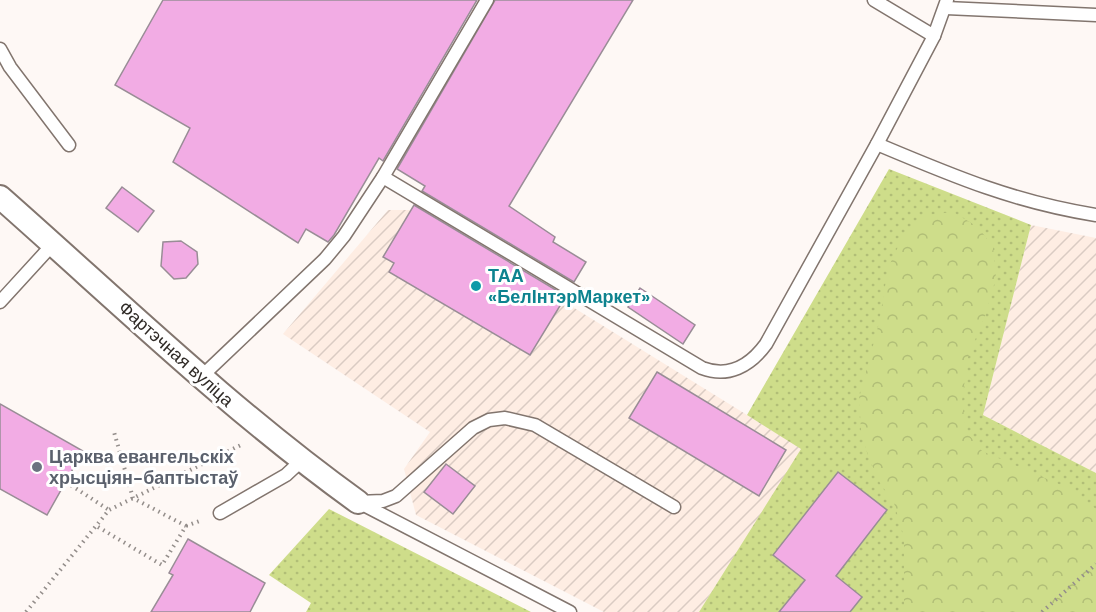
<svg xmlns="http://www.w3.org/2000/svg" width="1096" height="612" font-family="'DM Sans',sans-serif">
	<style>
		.industrial { fill: url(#industrial-furrows) }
		.grass { fill: url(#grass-dots) }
		.forest { fill: url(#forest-crowns) }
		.building { fill: #f2ace4; stroke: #998d96; stroke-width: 1.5 }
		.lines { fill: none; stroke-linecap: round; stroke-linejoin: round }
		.service-casing { stroke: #82756e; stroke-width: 15 }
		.minor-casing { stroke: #82756e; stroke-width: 26 }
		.path { stroke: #948e8b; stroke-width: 4; stroke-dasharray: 1.5 4.5; stroke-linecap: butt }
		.service { stroke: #fff; stroke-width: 12 }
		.minor { stroke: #fff; stroke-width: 22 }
		.culture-dot { fill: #0f9aa8; stroke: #fff; stroke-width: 2 }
		.worship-dot { fill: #6b7280; stroke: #fff; stroke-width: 2 }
		.labels { text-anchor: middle; stroke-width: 6; stroke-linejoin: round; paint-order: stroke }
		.culture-label { font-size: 18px; font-weight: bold; fill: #0d838f; stroke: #fff; text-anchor: start }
		.street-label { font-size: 18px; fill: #302b27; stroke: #fff }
		.worship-label { font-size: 18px; font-weight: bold; fill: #5b616d; stroke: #fff; text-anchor: start }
	</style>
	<defs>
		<pattern id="industrial-furrows" width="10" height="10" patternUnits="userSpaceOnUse" patternTransform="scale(1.5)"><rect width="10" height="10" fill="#feede3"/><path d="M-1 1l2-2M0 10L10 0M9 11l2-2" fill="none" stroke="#dacbc3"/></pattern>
		<pattern id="grass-dots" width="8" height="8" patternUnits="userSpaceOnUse" patternTransform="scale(1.5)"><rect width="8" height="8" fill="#cedd8a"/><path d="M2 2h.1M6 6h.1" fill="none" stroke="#b1be77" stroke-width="1.8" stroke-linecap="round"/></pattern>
		<pattern id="forest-crowns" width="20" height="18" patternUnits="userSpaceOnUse" patternTransform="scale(1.5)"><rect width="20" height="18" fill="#cedd8a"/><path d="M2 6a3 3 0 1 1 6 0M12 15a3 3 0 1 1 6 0" fill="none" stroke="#b1be77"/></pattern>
	</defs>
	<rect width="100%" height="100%" fill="#fef8f5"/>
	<!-- industrial -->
	<g class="industrial">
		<path d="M388,210h22l153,91 239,148 -103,163h-95l-188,-97 -12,-46 26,-37 -147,-98z"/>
		<path d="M1031,225l65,13v235l-113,-58z"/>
	</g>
	<!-- grass -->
	<g class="grass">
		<path d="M889,169l142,56 -48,190 113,58v139h-397l102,-163 -54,-34z"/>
		<path d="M329,509l202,103h-225l5,-9 -42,-28z"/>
	</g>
	<!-- forest -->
	<path class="forest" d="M953,212l25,15 15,20 3,31 -11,38 -17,41 -6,44 4,30 16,20 86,37 28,21v103h-192v-75l-10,-34 -14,-20 -12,-27 -7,-26 -2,-32 20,-75 9,-55 17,-36 22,-17z"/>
	<!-- building -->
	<g class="building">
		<path d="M163,0h314l-94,161 -4,-3 -45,77 -6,7 -22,-13 -8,14 -125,-81 17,-34 -75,-43z"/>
		<path d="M495,0h138l-124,206 46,31 -2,5 33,20 -12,20 -152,-91 3,-5 -28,-17z"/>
		<path d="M122,187l32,24 -16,21 -32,-24z"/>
		<path d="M414,205l152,91 -36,59 -141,-83 5,-9 -11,-6z"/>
		<path d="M181,241l16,11 1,12 -12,14 -12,1 -13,-13 2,-24z"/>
		<path d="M640,288l55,37 -12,19 -55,-37z"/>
		<path d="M657,372l129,78 -27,46 -130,-78z"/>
		<path d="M0,404l83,47 -36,64 -47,-26z"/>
		<path d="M446,464l29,22 -22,28 -29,-22z"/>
		<path d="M838,472l49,38 -51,66 26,21 -12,15h-71l26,-32 -32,-25z"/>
		<path d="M188,539l77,44 -15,29h-99l22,-37 -4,-2z"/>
	</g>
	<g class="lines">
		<defs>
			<g id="service">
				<path d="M874,0l60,36"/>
				<path d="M946,8l150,7"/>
				<path d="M0,49l10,18 59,78"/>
				<path d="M877,144c76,32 137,58 219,71"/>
				<path d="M383,177l319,191c26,10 48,-2 64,-24l111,-200 57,-108 13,-36"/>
				<path d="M0,302l53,-58"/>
				<path d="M201,377l124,-118 19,-23 39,-59 104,-177"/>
				<path d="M358,502l25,-1 13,-5 77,-68 16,-8 16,-2 30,7 139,82"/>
				<path d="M362,504l208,108"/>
				<path d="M220,513l66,-38 15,-14"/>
			</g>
			<path id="minor" d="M0,197c118,104 230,213 358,305"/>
		</defs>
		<!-- service casing -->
		<use href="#service" class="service-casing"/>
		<!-- minor casing -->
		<use href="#minor" class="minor-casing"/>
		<!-- path -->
		<g class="path">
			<path d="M66,482l43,28"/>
			<path d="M186,526l16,-6"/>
			<path d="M98,527l64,38 24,-39 -53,-28 -19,-66"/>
			<path d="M26,612l83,-102 134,-66"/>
			<path d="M1042,612l54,-48"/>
		</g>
		<!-- service -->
		<use href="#service" class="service"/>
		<!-- minor -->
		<use href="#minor" class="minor"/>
	</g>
	<!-- markers -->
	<circle class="culture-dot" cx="476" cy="286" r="6"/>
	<circle class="worship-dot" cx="37" cy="467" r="6"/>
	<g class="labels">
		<!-- culture labels -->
		<g class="culture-label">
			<text x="488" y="282">ТАА<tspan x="488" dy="21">«БелІнтэрМаркет»</tspan></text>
		</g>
		<!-- street labels -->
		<g class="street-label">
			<text transform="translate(176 354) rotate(42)" y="6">Фартэчная вуліца</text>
		</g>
		<!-- worship labels -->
		<g class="worship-label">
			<text x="49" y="463">Царква евангельскіх<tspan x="49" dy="21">хрысціян-баптыстаў</tspan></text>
		</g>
	</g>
</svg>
